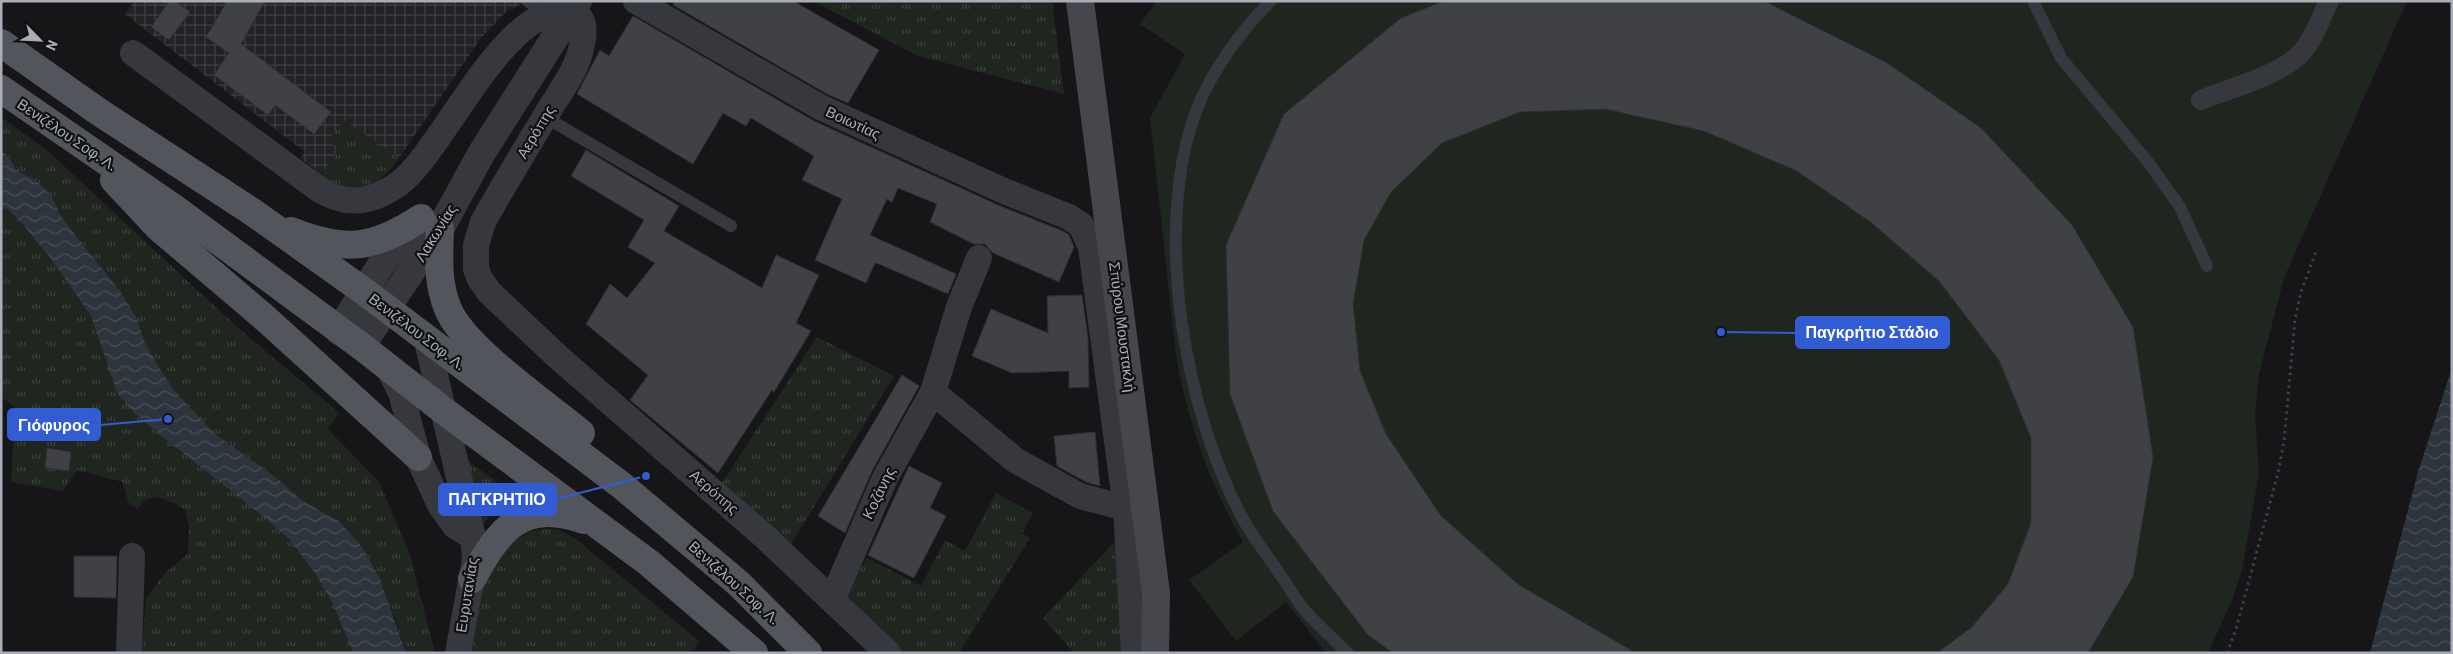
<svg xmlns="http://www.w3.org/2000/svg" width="2453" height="654" font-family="Barlow,sans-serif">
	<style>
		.industrial { fill: url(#industrial-grid) }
		.grass { fill: url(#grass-tufts) }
		.pitch { fill: #1e261f }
		.water { fill: url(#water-waves) }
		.building { fill: #404145; stroke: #303034 }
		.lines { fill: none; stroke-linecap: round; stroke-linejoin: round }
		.path { stroke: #3d3f44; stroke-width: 3; stroke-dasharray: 2.5 4; stroke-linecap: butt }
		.service { stroke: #37383d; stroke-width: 12 }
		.pedestrian { stroke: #37383d; stroke-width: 20 }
		.minor { stroke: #37383d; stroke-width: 26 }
		.tertiary { stroke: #37383d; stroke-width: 28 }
		.secondary { stroke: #45474d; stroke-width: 28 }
		.primary { stroke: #53555c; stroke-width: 28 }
		.labels { text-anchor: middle; stroke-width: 4.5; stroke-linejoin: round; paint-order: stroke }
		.street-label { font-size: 15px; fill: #a8adb8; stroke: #111113 }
		.leader { fill: none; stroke: #325cd3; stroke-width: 2 }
		.callout-dot { fill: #325cd3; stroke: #111113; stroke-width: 2 }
		.callout { fill: #325cd3; stroke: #325cd3; stroke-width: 2 }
		.callout-label { font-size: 16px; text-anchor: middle; font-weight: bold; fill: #fff }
	</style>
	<defs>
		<pattern id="industrial-grid" width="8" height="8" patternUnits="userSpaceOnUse" patternTransform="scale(1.25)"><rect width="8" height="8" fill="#222225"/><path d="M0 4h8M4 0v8" fill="none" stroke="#3f3f43"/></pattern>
		<pattern id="grass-tufts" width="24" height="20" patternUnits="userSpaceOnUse" patternTransform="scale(1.25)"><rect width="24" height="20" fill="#1e261f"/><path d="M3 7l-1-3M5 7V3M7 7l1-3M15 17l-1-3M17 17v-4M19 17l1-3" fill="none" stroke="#3c433d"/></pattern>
		<pattern id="water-waves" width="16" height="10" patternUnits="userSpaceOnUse" patternTransform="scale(1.25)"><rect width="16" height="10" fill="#2c353c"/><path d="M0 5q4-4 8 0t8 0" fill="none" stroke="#485056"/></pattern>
	</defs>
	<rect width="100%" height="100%" fill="#161618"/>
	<!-- industrial -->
	<path class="industrial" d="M134,1h394l-21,10 -26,27 -82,120 -55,-37 -4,27 -18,26 -22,-16 5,-6 -180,-138z"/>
	<!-- grass -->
	<g class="grass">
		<path d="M813,1h239l12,93 -146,-38z"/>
		<path d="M1,117l47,34 188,175 103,87 -11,16 51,53 30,70 26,101h-29l-11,-35 -56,-97 -36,-20 -30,-26 -58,-41 -41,-44 -16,-24 -13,-23 -9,-26 -16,-26 -43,-54 -16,-21 -10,-21 -15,-15 -20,-10 -5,-10 -10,-10z"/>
		<path d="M344,120l55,38c-15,19 -24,31 -49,36l-37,-19 1,-7 8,6 18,-25 -12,-8z"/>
		<path d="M1,203l18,17 29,35 43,61 26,77 48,46 95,75 29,25 25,33 20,34 19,47h-211l4,-55 20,-26 22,-18 1,-28 -4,-17c-19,-8 -32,-21 -48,0l-9,-7 -5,-20 -46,-12 -14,21 -52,-9 4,-75 -14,-10z"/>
		<path d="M817,337l77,39 -104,170 -70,-60z"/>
		<path d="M461,456l61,44c-17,11 -27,6 -41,27z"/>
		<path d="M996,493l37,20 -11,20 8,5 -71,115h-59l-55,-60 22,-35 54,28 24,-46 20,11z"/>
		<path d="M546,529l13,1 17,9 124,103 -10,11h-223l13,-70 35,-44 17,-8z"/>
		<path d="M1118,538l8,115h-52l-31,-35z"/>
	</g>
	<!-- pitch -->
	<path class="pitch" d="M1157,1h1250l-123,277 -25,96 -4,40 4,59 -17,97 -9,28 -25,55h-882l-40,-51 -50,39 -47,-61 54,-38c-34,-59 -55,-120 -67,-186l-26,-238 35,-64 -45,-30z"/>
	<!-- water -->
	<g class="water">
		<path d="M1,150l10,10 5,10 20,10 15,15 10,21 16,21 43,54 16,26 9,26 13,23 16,24 41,44 58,41 30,26 36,20 23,26 18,32 26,74h-53l-19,-47 -20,-34 -25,-33 -29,-25 -95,-75 -30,-25 -18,-21 -26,-77 -43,-61 -29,-35 -18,-17z"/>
		<path d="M2452,368v285h-82l48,-181z"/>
	</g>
	<!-- building -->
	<g class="building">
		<path d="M169,1h6l15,11 -21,28 -18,-13z"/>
		<path d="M227,1h38l-24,43 90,68 -17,22 -39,-29 -7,10 -54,-40 15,-22 -23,-16z"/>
		<path d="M674,1h119l86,49 -31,53 -21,-9 -154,-89z"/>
		<path d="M1444,1h320l123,62 94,65 91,97 61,102 20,130 -20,120 -45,76h-151l35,-26 36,-43 23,-61v-85l-32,-78 -59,-78 -68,-59 -75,-52 -93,-40 -99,-22 -85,3 -78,31 -51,49 -27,48 -11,64 7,67 26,63 55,82 78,69 117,68h-243l-25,-18 -95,-124 -43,-117 -4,-149 58,-131 117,-96z"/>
		<path d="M633,16l181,105 184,84 65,26 6,4 5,12 -15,35 -66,-29 -8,-9h-11l-44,-22 7,-18 -39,-16 -6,14 -5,-3 -17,36 86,39 -8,20 -69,-30 -4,-1 -9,20 -51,-23 27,-61 -40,-19 12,-24 -63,-38 -5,8 -23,-13 -30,51 -116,-70 23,-44 9,6z"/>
		<path d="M586,150l93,56 -15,25 98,57 14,-33 43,20 -23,48 15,8 -37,61 -2,-2 -54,83 -88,-73 18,-25 -62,-51 24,-40 17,14 28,-35 -27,-16 16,-27 -73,-44z"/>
		<path d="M1082,295l6,43 1,49 -20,1v-17l-57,2 -40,-17 19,-47 57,24 -1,-37z"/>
		<path d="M902,375l17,11 -47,85 -27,62 -27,-17z"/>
		<path d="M1095,432l5,54 -14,-4 -29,-16 -3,-30z"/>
		<path d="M47,448l24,4 -2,19 -24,-3z"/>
		<path d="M909,466l33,17 -12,25 16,8 -32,62 -46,-23z"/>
		<path d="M74,556h43l-1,42 -42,-1z"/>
	</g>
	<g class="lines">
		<!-- path -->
		<path class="path" d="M2227,653l9,-24 42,-156 6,-31 11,-123 6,-27 16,-43"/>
		<!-- service -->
		<g class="service">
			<path d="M527,1l11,7"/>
			<path d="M1271,1c-10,9 -19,20 -28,31 -16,20 -31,43 -42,67 -52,119 -17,317 46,427 10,17 23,33 34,50 9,12 16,26 26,37 13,14 27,27 41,40"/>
			<path d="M2033,1l28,57 87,104 32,45 27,59"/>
			<path d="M545,117l186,109"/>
		</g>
		<!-- pedestrian -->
		<path class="pedestrian" d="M2201,100c29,-12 81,-25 101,-48 12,-14 19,-34 27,-51"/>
		<!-- minor -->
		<g class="minor">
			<path d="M636,1l184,106 184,84 65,26 12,8 10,22 35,261 8,145"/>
			<path d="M133,53l187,137c26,16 51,13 77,-5 45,-30 107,-185 175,-174 13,7 13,20 10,33 -4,26 -23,49 -36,71 -21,35 -43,71 -63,107l-7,23v24l4,10 9,13 69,65 206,179 124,117"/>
			<path d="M427,341l46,196 2,22 -17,94"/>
			<path d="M388,367l13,26 17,64 22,48 15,21 18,11"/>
			<path d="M933,392l82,68 65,36 46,12"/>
			<path d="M833,598l52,-120 48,-86 26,-85 20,-49"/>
			<path d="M129,653l3,-97"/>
		</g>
		<!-- tertiary -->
		<g class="tertiary">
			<path d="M339,331l42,-66 37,-45"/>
			<path d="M361,346l79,-117 41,-75 97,-153"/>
		</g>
		<!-- secondary -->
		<path class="secondary" d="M1080,1l76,592 -1,60"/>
		<!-- primary -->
		<g class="primary">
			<path d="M1,43l98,69 152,99 114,81 256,193 117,98 70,70"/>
			<path d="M1,89l173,119 187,138 83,65 205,152 105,90"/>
			<path d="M114,180l44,47 108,92 152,138"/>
			<path d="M440,229c-1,28 -3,54 8,80 16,39 98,95 133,124"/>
			<path d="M291,231c54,21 81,19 130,-13"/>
			<path d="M472,579c28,-51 50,-80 112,-59"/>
		</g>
	</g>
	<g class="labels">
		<!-- street labels -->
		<g class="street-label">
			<text transform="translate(853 123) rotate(25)" y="5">Βοιωτίας</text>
			<text transform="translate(536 132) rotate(-59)" y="5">Αερόπης</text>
			<text transform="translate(67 135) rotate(34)" y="5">Βενιζέλου Σοφ. Λ.</text>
			<text transform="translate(436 233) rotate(-58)" y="5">Λακωνίας</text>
			<text transform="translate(1122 327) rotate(83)" y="5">Σπύρου Μουστακλή</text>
			<text transform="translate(417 332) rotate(37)" y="5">Βενιζέλου Σοφ. Λ.</text>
			<text transform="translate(714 492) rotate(41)" y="5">Αερόπης</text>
			<text transform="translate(879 493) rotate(-64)" y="5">Κοζάνης</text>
			<text transform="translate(734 583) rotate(42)" y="5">Βενιζέλου Σοφ. Λ.</text>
			<text transform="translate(467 595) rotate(-81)" y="5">Ευρυτανίας</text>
		</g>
	</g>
	<!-- callouts -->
	<path class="leader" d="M1721 332L1796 333M168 419L100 425M646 476L556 499"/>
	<g class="callout-dot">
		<circle cx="1721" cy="332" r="5"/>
		<circle cx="168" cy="419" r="5"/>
		<circle cx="646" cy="476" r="5"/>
	</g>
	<g class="callout">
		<rect x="1796" y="317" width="153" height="31" rx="5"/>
		<rect x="8" y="409" width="92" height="31" rx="5"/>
		<rect x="439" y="484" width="117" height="31" rx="5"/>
	</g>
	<g class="callout-label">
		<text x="1872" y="338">Παγκρήτιο Στάδιο</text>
		<text x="54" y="431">Γιόφυρος</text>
		<text x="497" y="505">ΠΑΓΚΡΗΤΙΙΟ</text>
	</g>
	<!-- border -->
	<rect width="2453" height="654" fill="none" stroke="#a8adb8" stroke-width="5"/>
	<!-- north arrow -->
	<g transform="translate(40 40) rotate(114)" stroke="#111113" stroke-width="4" paint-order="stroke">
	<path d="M0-4L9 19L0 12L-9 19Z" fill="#a8adb8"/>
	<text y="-8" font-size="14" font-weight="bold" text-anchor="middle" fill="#a8adb8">N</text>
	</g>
</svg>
